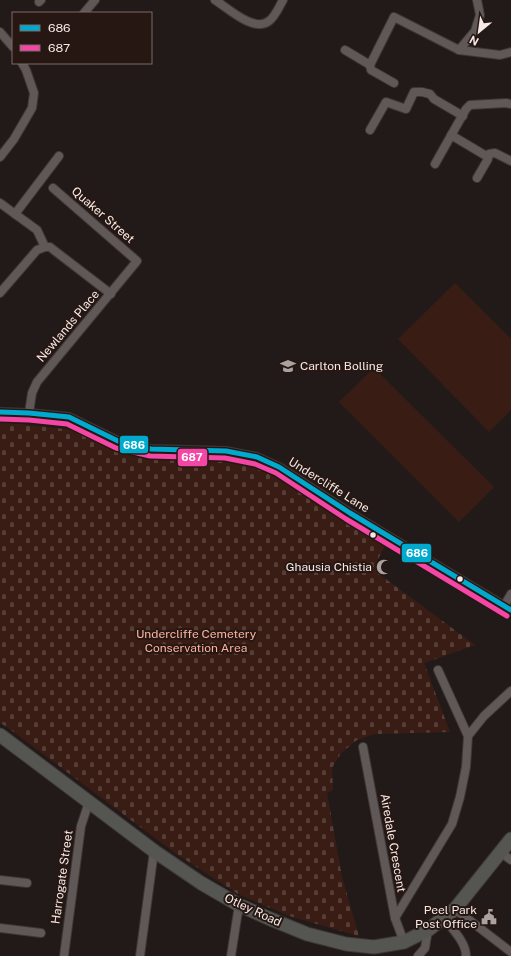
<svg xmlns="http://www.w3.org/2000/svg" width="511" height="956" font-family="'Public Sans',sans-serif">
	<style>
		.grass { fill: #391d15 }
		.cemetery { fill: url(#cemetery-stones) }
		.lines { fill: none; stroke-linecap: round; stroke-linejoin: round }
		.street-casing { stroke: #3d3735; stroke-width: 10 }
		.primary-casing { stroke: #3d3735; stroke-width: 15 }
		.street { stroke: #605856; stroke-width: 8 }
		.primary { stroke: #555652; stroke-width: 13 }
		.bus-1-casing { stroke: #271713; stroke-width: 8 }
		.bus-2-casing { stroke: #271713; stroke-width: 8 }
		.bus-1 { stroke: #00a9ce; stroke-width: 5 }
		.bus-2 { stroke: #f346a5; stroke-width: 5 }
		.bus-dot { fill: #f5e9e6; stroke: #271713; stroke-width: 1.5 }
		.labels { text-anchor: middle; stroke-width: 4; stroke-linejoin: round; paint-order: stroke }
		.street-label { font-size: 12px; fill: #f5e9e6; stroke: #271713 }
		.poi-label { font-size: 12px; fill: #f5e9e6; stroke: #271713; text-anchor: end }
		.park-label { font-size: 12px; fill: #feb29e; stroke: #271713 }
		.line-badge { stroke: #271713; stroke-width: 1.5 }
		.badge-label { font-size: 11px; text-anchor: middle; font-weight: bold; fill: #fff }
	</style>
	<defs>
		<pattern id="cemetery-stones" width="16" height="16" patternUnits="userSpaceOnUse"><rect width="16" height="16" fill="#391d15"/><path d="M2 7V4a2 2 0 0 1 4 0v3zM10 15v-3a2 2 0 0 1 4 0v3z" fill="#563e37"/></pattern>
	</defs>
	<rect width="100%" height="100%" fill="#221a18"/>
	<!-- grass -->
	<g class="grass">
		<path d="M455,283l56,56v71l-22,22 -91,-93z"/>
		<path d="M374,368l120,119 -35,35 -120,-120z"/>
	</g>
	<!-- cemetery -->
	<path class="cemetery" d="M0,422l83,9 31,16 9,7 20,2 89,4 28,8 126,76 -9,17 2,13 96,71 -51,18 26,69 -75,2 -18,6 -16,13 -9,15 1,22 -6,3 15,84 17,59 -70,-20 -51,-22 -63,-41 -168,-126 -7,-4z"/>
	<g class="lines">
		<defs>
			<g id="street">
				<path d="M215,0c13,8 39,33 54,21 6,-4 10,-14 14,-21"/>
				<path d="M39,2l2,-2"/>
				<path d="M84,13l11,-13"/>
				<path d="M0,32l13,15"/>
				<path d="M345,50l25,15 24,-48 65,33 41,5 11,-3"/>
				<path d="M459,50l16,-19 5,-16 -3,-15"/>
				<path d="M370,65l1,5 23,13"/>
				<path d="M370,130l16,-28 20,7 8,-17h8l8,2 4,5 29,17"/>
				<path d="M451,135l37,22v2l-11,19"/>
				<path d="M0,157l14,-18 18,-31 2,-15 -8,-23 -4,-7"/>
				<path d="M488,157l1,-3 6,-1 16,8"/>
				<path d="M435,164l31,-55 4,-4 36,-2 5,1"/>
				<path d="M0,203l37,27 8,17h5l5,4 56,43"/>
				<path d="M15,214l44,-58"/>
				<path d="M0,293l37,-43 8,-3"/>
				<path d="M0,412l29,1 40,4 49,24 33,8 75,2 31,6 22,10 71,46 161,97"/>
				<path d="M29,413l3,-20 5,-11 100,-121 -84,-73"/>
				<path d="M504,606l7,-12"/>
				<path d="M468,736l16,-20 27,-25"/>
				<path d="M363,747l32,171 9,24"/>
				<path d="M500,852l11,8"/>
				<path d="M0,880l27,3"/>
				<path d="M455,909l56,43"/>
				<path d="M395,918l57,-94 8,-27 6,-30 2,-31 -30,-66"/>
				<path d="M444,918c8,11 22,24 22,38"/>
				<path d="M0,928l41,5"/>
				<path d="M64,956l17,-130 8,-24"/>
				<path d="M140,956l14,-105"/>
				<path d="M231,956l8,-51"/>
				<path d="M418,956l7,-8 3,-18"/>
			</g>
			<path id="primary" d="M0,735l154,116 47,32 38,22 29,13 39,16 39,10 28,3 30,-5 24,-12 27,-21 56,-70"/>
		</defs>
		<!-- street casing -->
		<use href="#street" class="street-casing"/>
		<!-- primary casing -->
		<use href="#primary" class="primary-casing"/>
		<!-- street -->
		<use href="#street" class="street"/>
		<!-- primary -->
		<use href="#primary" class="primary"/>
		<defs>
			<path id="bus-1" d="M0,412l29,1 40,4 49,24 33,8 75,2 31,6 22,10 71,46 161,97"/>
			<path id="bus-2" d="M0,419l29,1 38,4 49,24 34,8 75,2 30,6 21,9 70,46 161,97"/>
		</defs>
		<!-- bus-1 casing -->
		<use href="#bus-1" class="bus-1-casing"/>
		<!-- bus-2 casing -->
		<use href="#bus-2" class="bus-2-casing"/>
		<!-- bus-1 -->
		<use href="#bus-1" class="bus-1"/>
		<!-- bus-2 -->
		<use href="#bus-2" class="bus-2"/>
	</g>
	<!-- icons -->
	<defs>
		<symbol id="school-bare" viewBox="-9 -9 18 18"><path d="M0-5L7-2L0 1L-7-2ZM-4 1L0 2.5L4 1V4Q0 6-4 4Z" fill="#aba19e" stroke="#271713" stroke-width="2.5" paint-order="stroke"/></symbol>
		<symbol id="mosque-bare" viewBox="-9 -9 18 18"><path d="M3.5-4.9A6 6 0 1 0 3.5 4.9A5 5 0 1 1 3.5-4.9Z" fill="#aba19e" stroke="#271713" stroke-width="2.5" paint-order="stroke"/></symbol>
		<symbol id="civic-bare" viewBox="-9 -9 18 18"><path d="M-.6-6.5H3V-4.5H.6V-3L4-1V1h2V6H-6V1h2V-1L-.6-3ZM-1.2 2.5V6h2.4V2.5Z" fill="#aba19e" stroke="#271713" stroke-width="2.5" paint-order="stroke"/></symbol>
	</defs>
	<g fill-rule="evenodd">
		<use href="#school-bare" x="277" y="355" width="22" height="22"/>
		<use href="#mosque-bare" x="373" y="556" width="22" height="22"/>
		<use href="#civic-bare" x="478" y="906" width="22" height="22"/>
	</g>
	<!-- markers -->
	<g class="bus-dot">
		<circle cx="373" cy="535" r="3.5"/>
		<circle cx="460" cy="579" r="3.5"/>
	</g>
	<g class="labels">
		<!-- street labels -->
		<g class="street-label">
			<text transform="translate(103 215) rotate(41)" y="4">Quaker Street</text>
			<text transform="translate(68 326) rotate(-50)" y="4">Newlands Place</text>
			<text transform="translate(329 485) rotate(32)" y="4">Undercliffe Lane</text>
			<text transform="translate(393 843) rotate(80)" y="4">Airedale Crescent</text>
			<text transform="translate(62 877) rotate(-82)" y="4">Harrogate Street</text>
			<text transform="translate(253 910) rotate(25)" y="4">Otley Road</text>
		</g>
		<!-- poi labels -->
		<g class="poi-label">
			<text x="300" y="370" text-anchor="start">Carlton Bolling</text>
			<text x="372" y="571">Ghausia Chistia</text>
			<text x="477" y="914">Peel Park<tspan x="477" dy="14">Post Office</tspan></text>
		</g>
		<!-- park labels -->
		<g class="park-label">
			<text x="196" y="638">Undercliffe Cemetery<tspan x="196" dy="14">Conservation Area</tspan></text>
		</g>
	</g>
	<g class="line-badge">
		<rect x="119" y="435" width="30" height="19" rx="4" fill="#00a9ce"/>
		<rect x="177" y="448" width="31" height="19" rx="4" fill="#f346a5"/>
		<rect x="401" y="543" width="31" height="20" rx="4" fill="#00a9ce"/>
	</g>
	<g class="badge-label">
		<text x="134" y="449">686</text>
		<text x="192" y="461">687</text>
		<text x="417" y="557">686</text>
	</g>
	<!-- legend -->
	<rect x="12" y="12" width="140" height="52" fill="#271713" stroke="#796b67"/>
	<rect x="20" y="25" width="20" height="6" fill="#00a9ce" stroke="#796b67"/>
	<text x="48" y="32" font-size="12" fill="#f5e9e6">686</text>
	<rect x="20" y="45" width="20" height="6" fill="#f346a5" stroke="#796b67"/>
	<text x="48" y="52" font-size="12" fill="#f5e9e6">687</text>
	<!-- north arrow -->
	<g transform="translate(479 32) rotate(209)" stroke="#271713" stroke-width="3" paint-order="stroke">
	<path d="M0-3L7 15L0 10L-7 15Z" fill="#f5e9e6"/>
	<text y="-6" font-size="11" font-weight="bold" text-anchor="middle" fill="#f5e9e6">N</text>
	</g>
</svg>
